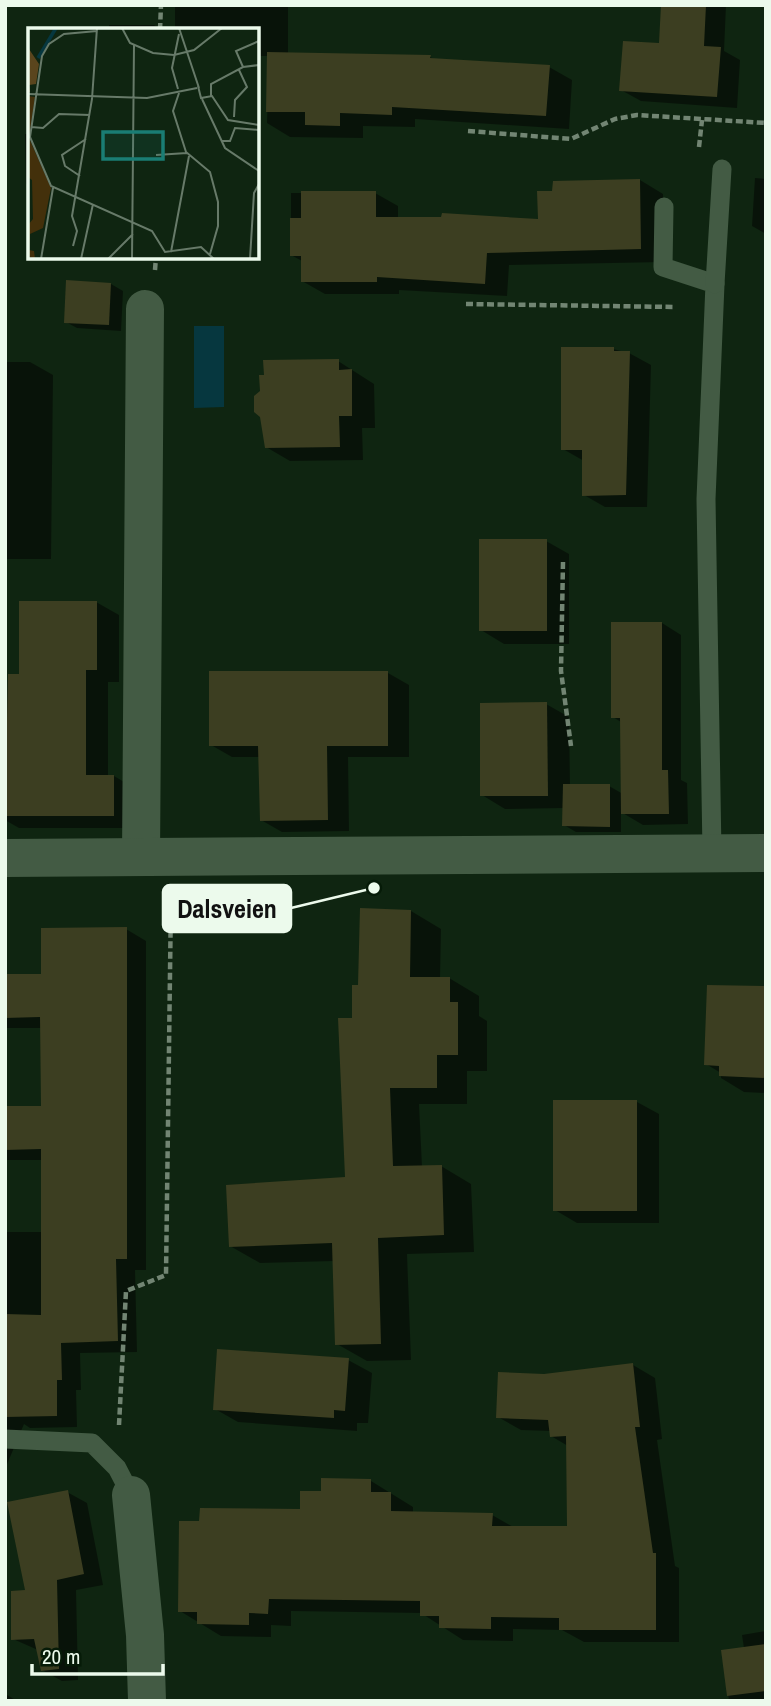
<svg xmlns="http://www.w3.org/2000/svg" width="771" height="1706" font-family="'Archivo Narrow',sans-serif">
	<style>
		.water { fill: #06373f }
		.shadow { fill: #0007 }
		.building { fill: #3c3e21 }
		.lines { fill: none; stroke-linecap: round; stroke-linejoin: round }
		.path { stroke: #728573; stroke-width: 4.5; stroke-dasharray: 7 3.5; stroke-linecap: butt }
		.lane { stroke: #435b44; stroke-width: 19 }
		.street { stroke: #435b44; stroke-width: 38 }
		.secondary { stroke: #435b44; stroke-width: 38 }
		.inset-river { fill: none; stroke: #06373f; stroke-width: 3.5 }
		.inset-road { fill: none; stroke: #677a69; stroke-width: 2 }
		.view { fill: #1a7d74; fill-opacity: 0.15; stroke: #1a7d74; stroke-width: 3.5 }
		.inset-edge { fill: none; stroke: #ecfaec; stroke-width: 3.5 }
		.leader { fill: none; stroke: #ecfaec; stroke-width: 2.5 }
		.callout-dot { fill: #ecfaec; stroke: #061b08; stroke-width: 2.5 }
		.callout { fill: #ecfaec; stroke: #ecfaec; stroke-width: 2.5 }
		.callout-label { font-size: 26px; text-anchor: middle; font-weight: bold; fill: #111 }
	</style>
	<rect width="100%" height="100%" fill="#0f2511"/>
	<!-- water -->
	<path class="water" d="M194,326h30v81l-30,1z"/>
	<!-- shadow -->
	<g class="shadow">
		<path d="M175,5h113v49l142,3 6,3 113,7 23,13 -3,49 -154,-10v8l-52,-1v12l-73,-1 -23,-14 2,-67h-12v-26h-82z"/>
		<path d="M663,5h63l-2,46 16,9 -3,48 -96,-7 -20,-11 40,-45z"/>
		<path d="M109,25h45l8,5h-53z"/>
		<path d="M25,134h5v52l-4,-2z"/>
		<path d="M755,178l11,1v55l-14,-8z"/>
		<path d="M640,180l23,14 1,68 -155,3 -2,31 -108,-6v4h-74l-23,-13v-20l-11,-6v-62h84l23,13v13l142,2z"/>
		<path d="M111,284l12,7 -2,40 -44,-3 -11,-6z"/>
		<path d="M613,349l16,4 22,12 -4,142h-42l-21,-12v-34l-21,-12z"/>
		<path d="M338,361l36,23 1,44h-13l1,32 -73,1 -24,-14 -5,-55 5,-16z"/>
		<path d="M5,362h25l23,13 -2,184h-46z"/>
		<path d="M546,541l23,13v90h-65l-23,-14z"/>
		<path d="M96,602l23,13v67h-11v94h6l22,13v39h-117l-14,-8v-72h4l12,-73z"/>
		<path d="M662,623l19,12v145l6,3 1,41 -45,1 -22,-13v20h-45l-12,-7v-17l-59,1 -23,-14 64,-91 23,13 1,69h39l14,8 -2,-72 -8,-5z"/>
		<path d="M388,673l21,12v72h-61l1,74 -67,1 -21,-12 -1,-63h-28l-21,-12z"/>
		<path d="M411,911l30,18 -1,49h9l30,18v20l8,5v50h-20v33h-48l3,63 19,-1 30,18 3,68 -67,2 4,106 -44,1 -30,-17 -3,-83 -74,2 -30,-17 117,-67 7,-160 5,-32z"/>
		<path d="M126,929l20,12v329h-11l2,82 -57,1 1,37h-5l1,37 -47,1 -6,-4 -19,45v-237h37v-72h-37v-52h38l-1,-80h-37v-52h38z"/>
		<path d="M766,987v106l-22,-1 -23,-14v-5l-15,-9z"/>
		<path d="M637,1102l22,12v109h-82l-22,-13z"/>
		<path d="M348,1360l24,13 -4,50h-11v8l-119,-9 -23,-13z"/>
		<path d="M633,1365l22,13 7,61 -5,1 18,126 4,2v74h-95l-22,-12 -49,-1v12l-50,-1 -42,-27 -130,-2v15l-20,-1v12l-50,-1 -41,-25 21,-88 100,-12 22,-18 48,-12 42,26v7l79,1 23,13h54l-1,-82 -17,-10v-5l-30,-1 -23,-13 46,-41z"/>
		<path d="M67,1492l20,11 16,82 -27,5 2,90 -16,1 -20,-11 -4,-20 -25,-11 14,-47z"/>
		<path d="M766,1631v70h-37l-6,-50 21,-3 -2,-13z"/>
		<path d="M5,1694l2,1 10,6h-12z"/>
	</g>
	<!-- building -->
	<g class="building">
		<path d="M661,5h45l-2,41 17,1 -4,50 -98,-6 4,-50 36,2z"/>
		<path d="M267,52l164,3 -1,3 120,7 -4,51 -154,-9v8l-52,-2v13l-35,-1v-13h-39z"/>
		<path d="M640,179l1,70 -154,4 -2,31 -108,-7v5h-76v-26h-11v-38h11v-27h75v26h65l1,-4 96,6 -1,-28h15l1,-10z"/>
		<path d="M66,280l45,3 -2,42 -45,-2z"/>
		<path d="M561,347h53v4h16l-4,144 -44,1v-46h-21z"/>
		<path d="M339,359v11l13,-1v47h-13l1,31 -75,1 -5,-31 -6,-5v-16l6,-5 -1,-16h5l-1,-15z"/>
		<rect x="479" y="539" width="68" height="92"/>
		<path d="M19,601h78v69h-11v105h28v41h-109l3,-142h11z"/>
		<path d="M611,622h51v148h6l1,44h-48l-1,-96h-9z"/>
		<path d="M209,671h179v75h-61l1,74 -68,1 -2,-75h-49z"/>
		<path d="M547,702l1,94h-68v-93z"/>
		<path d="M563,784h47v43l-48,-1z"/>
		<path d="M360,908l51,2 -1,67h40v25h8v53h-21v33h-47l3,78 49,-1 2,70 -66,3 3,106 -46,1 -3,-102 -103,4 -3,-62 119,-8 -7,-159h14v-33h6z"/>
		<path d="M127,927v332h-11l2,82 -57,2 1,37h-5v36l-52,1v-103l36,1v-166l-36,1v-44h36l-1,-89 -35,1v-44h36v-46z"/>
		<path d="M707,985l59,1v92l-47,-2v-10l-15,-1z"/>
		<rect x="553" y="1100" width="84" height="111"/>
		<path d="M217,1349l132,9 -4,53 -11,-1v8l-121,-8z"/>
		<path d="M633,1363l7,64h-5l18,126h3v77h-97v-12l-68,-1v12l-52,-1v-12h-19v-15l-151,-2 -1,15 -19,-1v12l-52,-1v-12h-19l1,-91h20l1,-13 100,1v-18h21v-13l50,1v13h20v19l102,2 -1,13h75l-1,-90 -16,1 -2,-17 -52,-2 2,-46 46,2z"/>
		<path d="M68,1490l16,84 -27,6 2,89 -18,2 -7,-32 -23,1v-49l14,-1 -18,-88z"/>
		<path d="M766,1644v47l-39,5 -6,-46z"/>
	</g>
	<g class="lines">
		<!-- path -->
		<g class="path">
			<path d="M160,30l1,-25"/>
			<path d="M468,131l103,8 44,-20 22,-4 129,8"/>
			<path d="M699,147l3,-27"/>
			<path d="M155,270l1,-13"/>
			<path d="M466,304l209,3"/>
			<path d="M563,562l-2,109 10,75"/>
			<path d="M119,1425l7,-134 40,-16 5,-377"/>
		</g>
		<!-- lane -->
		<g class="lane">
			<path d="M664,207l-1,60 52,17 -9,215 6,353"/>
			<path d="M715,284l7,-115"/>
			<path d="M5,1439l87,4 25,25 14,27"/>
		</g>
		<!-- street -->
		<g class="street">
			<path d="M141,857l4,-548"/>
			<path d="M131,1495l14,140 2,66"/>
		</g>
		<!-- secondary -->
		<path class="secondary" d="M5,858l761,-5"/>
	</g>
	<!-- overview -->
	<g transform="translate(28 28)">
		<rect width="231" height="231" fill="#0f2511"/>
		<path d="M0,68l7,1 -6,41 22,50 -8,40 -13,6 -1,16 5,1 1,8 -7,-3v-31l5,-6 -1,-39 -4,-3z" fill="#43300b"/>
		<path d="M0,0l1,21 10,15 -3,20 -7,1 1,7h-2z" fill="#5a451d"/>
		<path class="inset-river" d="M10,30l18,-30"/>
		<path class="inset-road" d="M94,0l8,15 23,10 21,2 20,-5 28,-22M151,0l20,60M69,3l-33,3 -15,10 -7,12 -12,81 21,49 101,45 13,21 36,-5 13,12M215,39l-7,-16 23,-10M170,58l3,12 11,-2 16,24 31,5M150,61l-6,-21 7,-34M151,65l-6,18 13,41 24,20 8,30v24l-8,28M0,66l119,4 50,-10M183,68v-12l32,-17 16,-2M174,71l23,49 34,23M206,89l1,-17 12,-13 -8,-17M3,99l12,1 16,-14 31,1M193,113h9l5,-13 24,2M128,127l31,-2M52,148l-15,-10 -3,-11 24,-16M45,218l4,-15 -5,-15 20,-117 5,-71M143,224l18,-96M13,231l12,-71M53,231l12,-55M80,231l25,-25M104,231l2,-214M222,231l4,-66 5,-9"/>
		<path class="view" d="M75,104h60v27h-60z"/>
		<rect width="231" height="231" class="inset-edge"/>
	</g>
	<!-- callouts -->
	<path class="leader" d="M374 888L291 908"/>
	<circle class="callout-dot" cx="374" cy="888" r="7"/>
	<rect class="callout" x="163" y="885" width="128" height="47" rx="7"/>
	<g class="callout-label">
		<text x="227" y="918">Dalsveien</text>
	</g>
	<!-- border -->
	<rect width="771" height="1706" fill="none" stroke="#ecfaec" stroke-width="14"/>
	<!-- scale -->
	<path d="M32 1664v10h131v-10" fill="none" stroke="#ecfaec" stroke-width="3.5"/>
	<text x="42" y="1664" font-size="21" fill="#ecfaec" stroke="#061b08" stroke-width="5" paint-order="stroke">20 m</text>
</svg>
